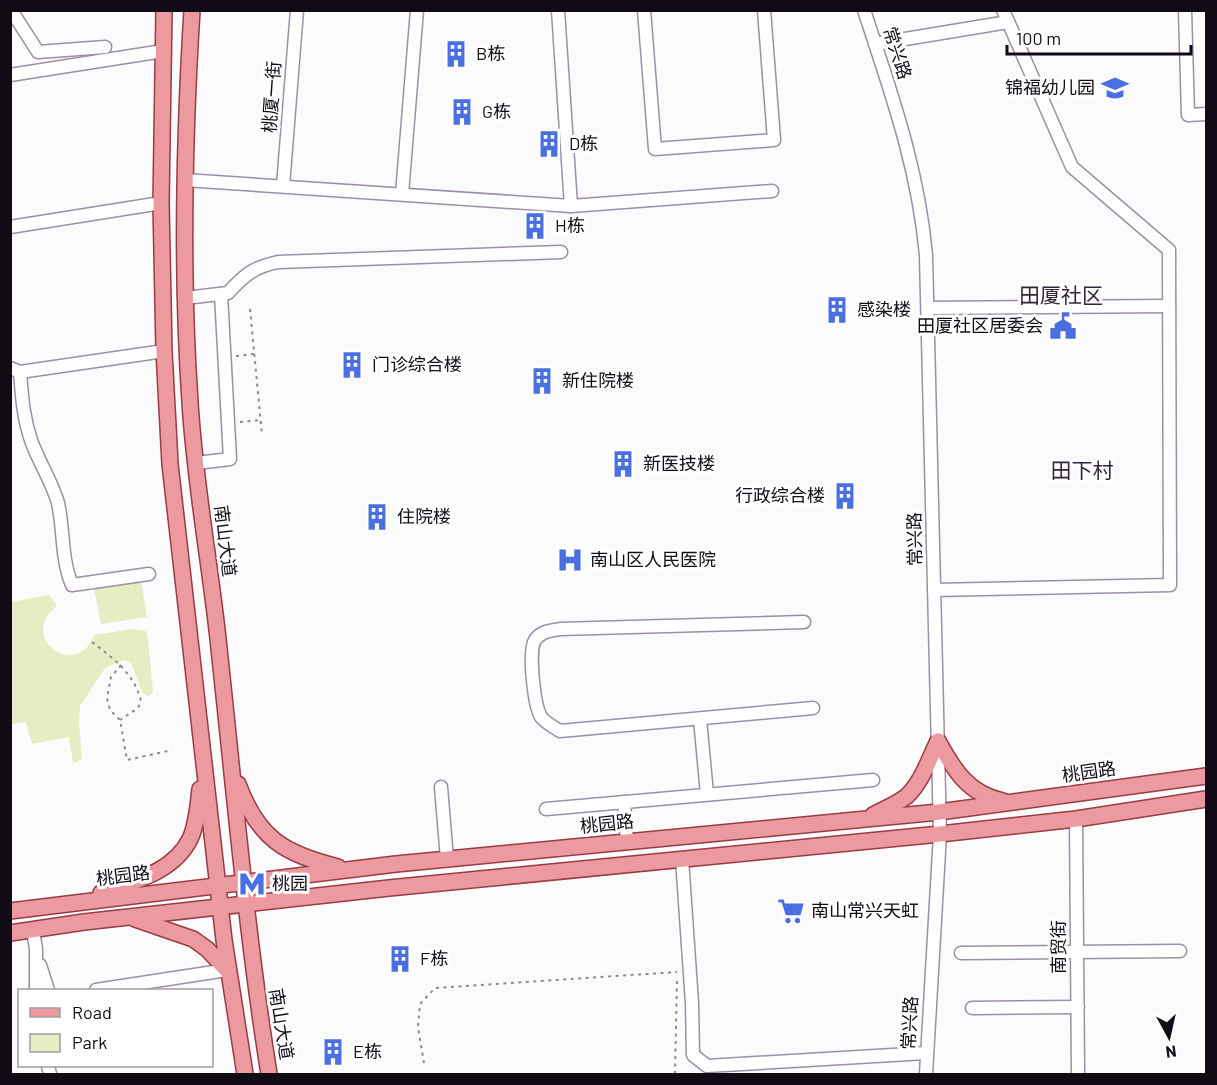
<svg xmlns="http://www.w3.org/2000/svg" width="1217" height="1085" font-family="Barlow,'Noto Sans SC',sans-serif">
	<style>
		.green { fill: #e5edc3 }
		.lines { fill: none; stroke-linecap: round; stroke-linejoin: round }
		.minor-casing { stroke: #9d8ea8; stroke-width: 15 }
		.major-casing { stroke: #983c46; stroke-width: 18 }
		.path { stroke: #8c898e; stroke-width: 2; stroke-dasharray: 3 4.5; stroke-linecap: butt }
		.minor { stroke: #fff; stroke-width: 12 }
		.major { stroke: #ec9aa0; stroke-width: 15 }
		.labels { text-anchor: middle; stroke-width: 6; stroke-linejoin: round; paint-order: stroke }
		.street-label { font-size: 18px; fill: #110b15; stroke: #fff }
		.poi-label { font-size: 18px; fill: #110b15; stroke: #fff; text-anchor: start }
		.quarter-label { font-size: 21px; fill: #32253a; stroke: #fff }
	</style>
	<rect width="100%" height="100%" fill="#fbfbfb"/>
	<!-- green -->
	<g class="green">
		<path d="M141,580l6,37 -46,7 -7,-36z"/>
		<path d="M49,595l8,11c-41,30 20,76 37,29l38,-6 14,2 2,8 5,53 -4,4 -6,-2 -12,-31 -8,-3 -18,8 -25,38 -1,18 3,35 -9,4 -4,-26 -37,7 -6,-22 -15,2v-122z"/>
	</g>
	<g class="lines">
		<defs>
			<g id="minor">
				<path d="M11,10l27,42 67,-5"/>
				<path d="M558,10l13,196"/>
				<path d="M644,10l11,139 119,-9 -10,-130"/>
				<path d="M864,10c27,83 54,157 62,245l14,579 -14,240"/>
				<path d="M1185,10l3,105 18,-1"/>
				<path d="M875,44l133,-22"/>
				<path d="M10,75l153,-24"/>
				<path d="M185,180l386,26 201,-15"/>
				<path d="M283,186l14,-176"/>
				<path d="M402,194l15,-184"/>
				<path d="M10,227l151,-24"/>
				<path d="M185,298l43,-5c16,-18 26,-26 50,-31l283,-10"/>
				<path d="M928,308l241,-2"/>
				<path d="M10,368l10,4 144,-21"/>
				<path d="M20,372c2,24 3,45 11,68 7,21 21,41 27,63 6,27 3,56 14,82l77,-11"/>
				<path d="M196,463l34,-4 -9,-165"/>
				<path d="M934,590l236,-5 -1,-335 -97,-83 -69,-157"/>
				<path d="M804,622l-244,7c-9,2 -19,2 -25,11 -7,11 -1,65 6,77 5,6 12,10 19,14l253,-23"/>
				<path d="M700,719l7,75"/>
				<path d="M441,787l6,72"/>
				<path d="M624,802l3,39"/>
				<path d="M546,809l327,-29"/>
				<path d="M1076,819l2,255"/>
				<path d="M682,859l10,144 1,52 14,11 219,-13"/>
				<path d="M33,930l3,19v41"/>
				<path d="M961,953l219,-2"/>
				<path d="M40,965l8,25"/>
				<path d="M96,990l131,-20"/>
				<path d="M972,1008l106,-1"/>
				<path d="M48,1066l2,8"/>
			</g>
			<g id="major">
				<path d="M164,10l-3,193 3,148 6,113 54,476 21,134"/>
				<path d="M192,10c-8,131 -11,262 -2,392 5,86 22,171 30,256 15,139 27,279 49,416"/>
				<path d="M938,741c16,29 30,53 65,60"/>
				<path d="M238,784c20,55 47,70 100,83"/>
				<path d="M873,815c11,-6 24,-11 34,-19 15,-14 22,-37 31,-55"/>
				<path d="M101,893c32,-12 72,-20 89,-54 7,-15 8,-34 10,-50"/>
				<path d="M10,911l386,-47 543,-52 267,-36"/>
				<path d="M135,919l58,20 14,10 20,21"/>
				<path d="M10,933l74,-11 305,-34 551,-54 136,-15 130,-20"/>
			</g>
		</defs>
		<!-- minor casing -->
		<use href="#minor" class="minor-casing"/>
		<!-- major casing -->
		<use href="#major" class="major-casing"/>
		<!-- path -->
		<g class="path">
			<path d="M250,309l12,126"/>
			<path d="M236,356l18,-2"/>
			<path d="M240,422l21,-2"/>
			<path d="M92,642c22,17 42,31 49,59l-3,7 -18,12"/>
			<path d="M121,665l-10,12 -4,21 3,12 10,10 7,40 45,-10"/>
			<path d="M424,1063l-6,-36 2,-23 15,-16 242,-16"/>
			<path d="M675,1074l2,-96"/>
		</g>
		<!-- minor -->
		<use href="#minor" class="minor"/>
		<!-- major -->
		<use href="#major" class="major"/>
	</g>
	<!-- icons -->
	<defs>
		<symbol id="building-bare" viewBox="-9 -9 18 18"><path d="M-4-6H4V6H1V3H-1V6H-4ZM-2.5-4.3h1.7v1.8h-1.7ZM.8-4.3h1.7v1.8H.8ZM-2.5-1h1.7V.8h-1.7ZM.8-1h1.7V.8H.8Z" fill="#496fe1" stroke="#fff" stroke-width="2.5" paint-order="stroke"/></symbol>
		<symbol id="school-bare" viewBox="-9 -9 18 18"><path d="M0-5L7-2L0 1L-7-2ZM-4 1L0 2.5L4 1V4Q0 6-4 4Z" fill="#496fe1" stroke="#fff" stroke-width="2.5" paint-order="stroke"/></symbol>
		<symbol id="civic-bare" viewBox="-9 -9 18 18"><path d="M-.6-6.5H3V-4.5H.6V-3L4-1V1h2V6H-6V1h2V-1L-.6-3ZM-1.2 2.5V6h2.4V2.5Z" fill="#496fe1" stroke="#fff" stroke-width="2.5" paint-order="stroke"/></symbol>
		<symbol id="hospital-bare" viewBox="-9 -9 18 18"><path d="M-5-5h3v3.5h4V-5h3V5h-3V1.5h-4V5h-3Z" fill="#496fe1" stroke="#fff" stroke-width="2.5" paint-order="stroke"/></symbol>
		<symbol id="metro-bare" viewBox="-9 -9 18 18"><path d="M-5.5 5V-5H-3L0 0L3-5H5.5V5H3V-.5L0 4L-3-.5V5Z" fill="#496fe1" stroke="#fff" stroke-width="2.5" paint-order="stroke"/></symbol>
		<symbol id="supermarket-bare" viewBox="-9 -9 18 18"><path d="M-6-5.5h2.5l.6 2H6L4.5 2H-2.5L-4.4-4H-6ZM-1.5 3.2a1.3 1.3 0 1 0 .1 0ZM3 3.2a1.3 1.3 0 1 0 .1 0Z" fill="#496fe1" stroke="#fff" stroke-width="2.5" paint-order="stroke"/></symbol>
	</defs>
	<g fill-rule="evenodd">
		<use href="#building-bare" x="437" y="35" width="38" height="38"/>
		<use href="#school-bare" x="1096" y="69" width="38" height="38"/>
		<use href="#building-bare" x="443" y="93" width="38" height="38"/>
		<use href="#building-bare" x="530" y="125" width="38" height="38"/>
		<use href="#building-bare" x="516" y="207" width="38" height="38"/>
		<use href="#building-bare" x="818" y="291" width="38" height="38"/>
		<use href="#civic-bare" x="1044" y="307" width="38" height="38"/>
		<use href="#building-bare" x="333" y="346" width="38" height="38"/>
		<use href="#building-bare" x="523" y="362" width="38" height="38"/>
		<use href="#building-bare" x="604" y="445" width="38" height="38"/>
		<use href="#building-bare" x="826" y="477" width="38" height="38"/>
		<use href="#building-bare" x="358" y="498" width="38" height="38"/>
		<use href="#hospital-bare" x="551" y="541" width="38" height="38"/>
		<use href="#metro-bare" x="233" y="865" width="38" height="38"/>
		<use href="#supermarket-bare" x="772" y="892" width="38" height="38"/>
		<use href="#building-bare" x="381" y="940" width="38" height="38"/>
		<use href="#building-bare" x="314" y="1033" width="38" height="38"/>
	</g>
	<g class="labels">
		<!-- street labels -->
		<g class="street-label">
			<text transform="translate(897 53) rotate(72)" y="6">常兴路</text>
			<text transform="translate(272 97) rotate(-86)" y="6">桃厦一街</text>
			<text transform="translate(915 539) rotate(-91)" y="6">常兴路</text>
			<text transform="translate(225 541) rotate(83)" y="6">南山大道</text>
			<text transform="translate(1089 772) rotate(-8)" y="6">桃园路</text>
			<text transform="translate(607 824) rotate(-6)" y="6">桃园路</text>
			<text transform="translate(123 876) rotate(-7)" y="6">桃园路</text>
			<text transform="translate(1059 947) rotate(-90)" y="6">南贸街</text>
			<text transform="translate(910 1023) rotate(-87)" y="6">常兴路</text>
			<text transform="translate(281 1024) rotate(81)" y="6">南山大道</text>
		</g>
		<!-- poi labels -->
		<g class="poi-label">
			<text x="476" y="60">B栋</text>
			<text x="1095" y="94" text-anchor="end">锦福幼儿园</text>
			<text x="482" y="118">G栋</text>
			<text x="569" y="150">D栋</text>
			<text x="555" y="232">H栋</text>
			<text x="857" y="316">感染楼</text>
			<text x="1043" y="332" text-anchor="end">田厦社区居委会</text>
			<text x="372" y="371">门诊综合楼</text>
			<text x="562" y="387">新住院楼</text>
			<text x="643" y="470">新医技楼</text>
			<text x="825" y="502" text-anchor="end">行政综合楼</text>
			<text x="397" y="523">住院楼</text>
			<text x="590" y="566">南山区人民医院</text>
			<text x="272" y="890">桃园</text>
			<text x="811" y="917">南山常兴天虹</text>
			<text x="420" y="965">F栋</text>
			<text x="353" y="1058">E栋</text>
		</g>
		<!-- quarter labels -->
		<g class="quarter-label">
			<text x="1061" y="303">田厦社区</text>
			<text x="1082" y="478">田下村</text>
		</g>
	</g>
	<!-- border -->
	<rect width="1217" height="1085" fill="none" stroke="#110b15" stroke-width="24"/>
	<!-- legend -->
	<rect x="18" y="989" width="195" height="78" fill="#ffffff" stroke="#a09da1" stroke-width="1.5"/>
	<rect x="30" y="1008" width="30" height="9" fill="#ec9aa0" stroke="#a09da1" stroke-width="1.5"/>
	<text x="72" y="1019" font-size="18" fill="#110b15">Road</text>
	<rect x="30" y="1034" width="30" height="18" fill="#e5edc3" stroke="#a09da1" stroke-width="1.5"/>
	<text x="72" y="1049" font-size="18" fill="#110b15">Park</text>
	<!-- north arrow -->
	<g transform="translate(1169 1037) rotate(172)" stroke="#ffffff" stroke-width="4.5" paint-order="stroke">
	<path d="M0-4.5L10 22L0 15L-10 22Z" fill="#110b15"/>
	<text y="-9" font-size="16" font-weight="bold" text-anchor="middle" fill="#110b15">N</text>
	</g>
	<!-- scale -->
	<path d="M1007 45v9h184v-9" fill="none" stroke="#110b15" stroke-width="3"/>
	<text x="1016" y="45" font-size="18" fill="#110b15" stroke="#ffffff" stroke-width="4.5" paint-order="stroke">100 m</text>
</svg>
